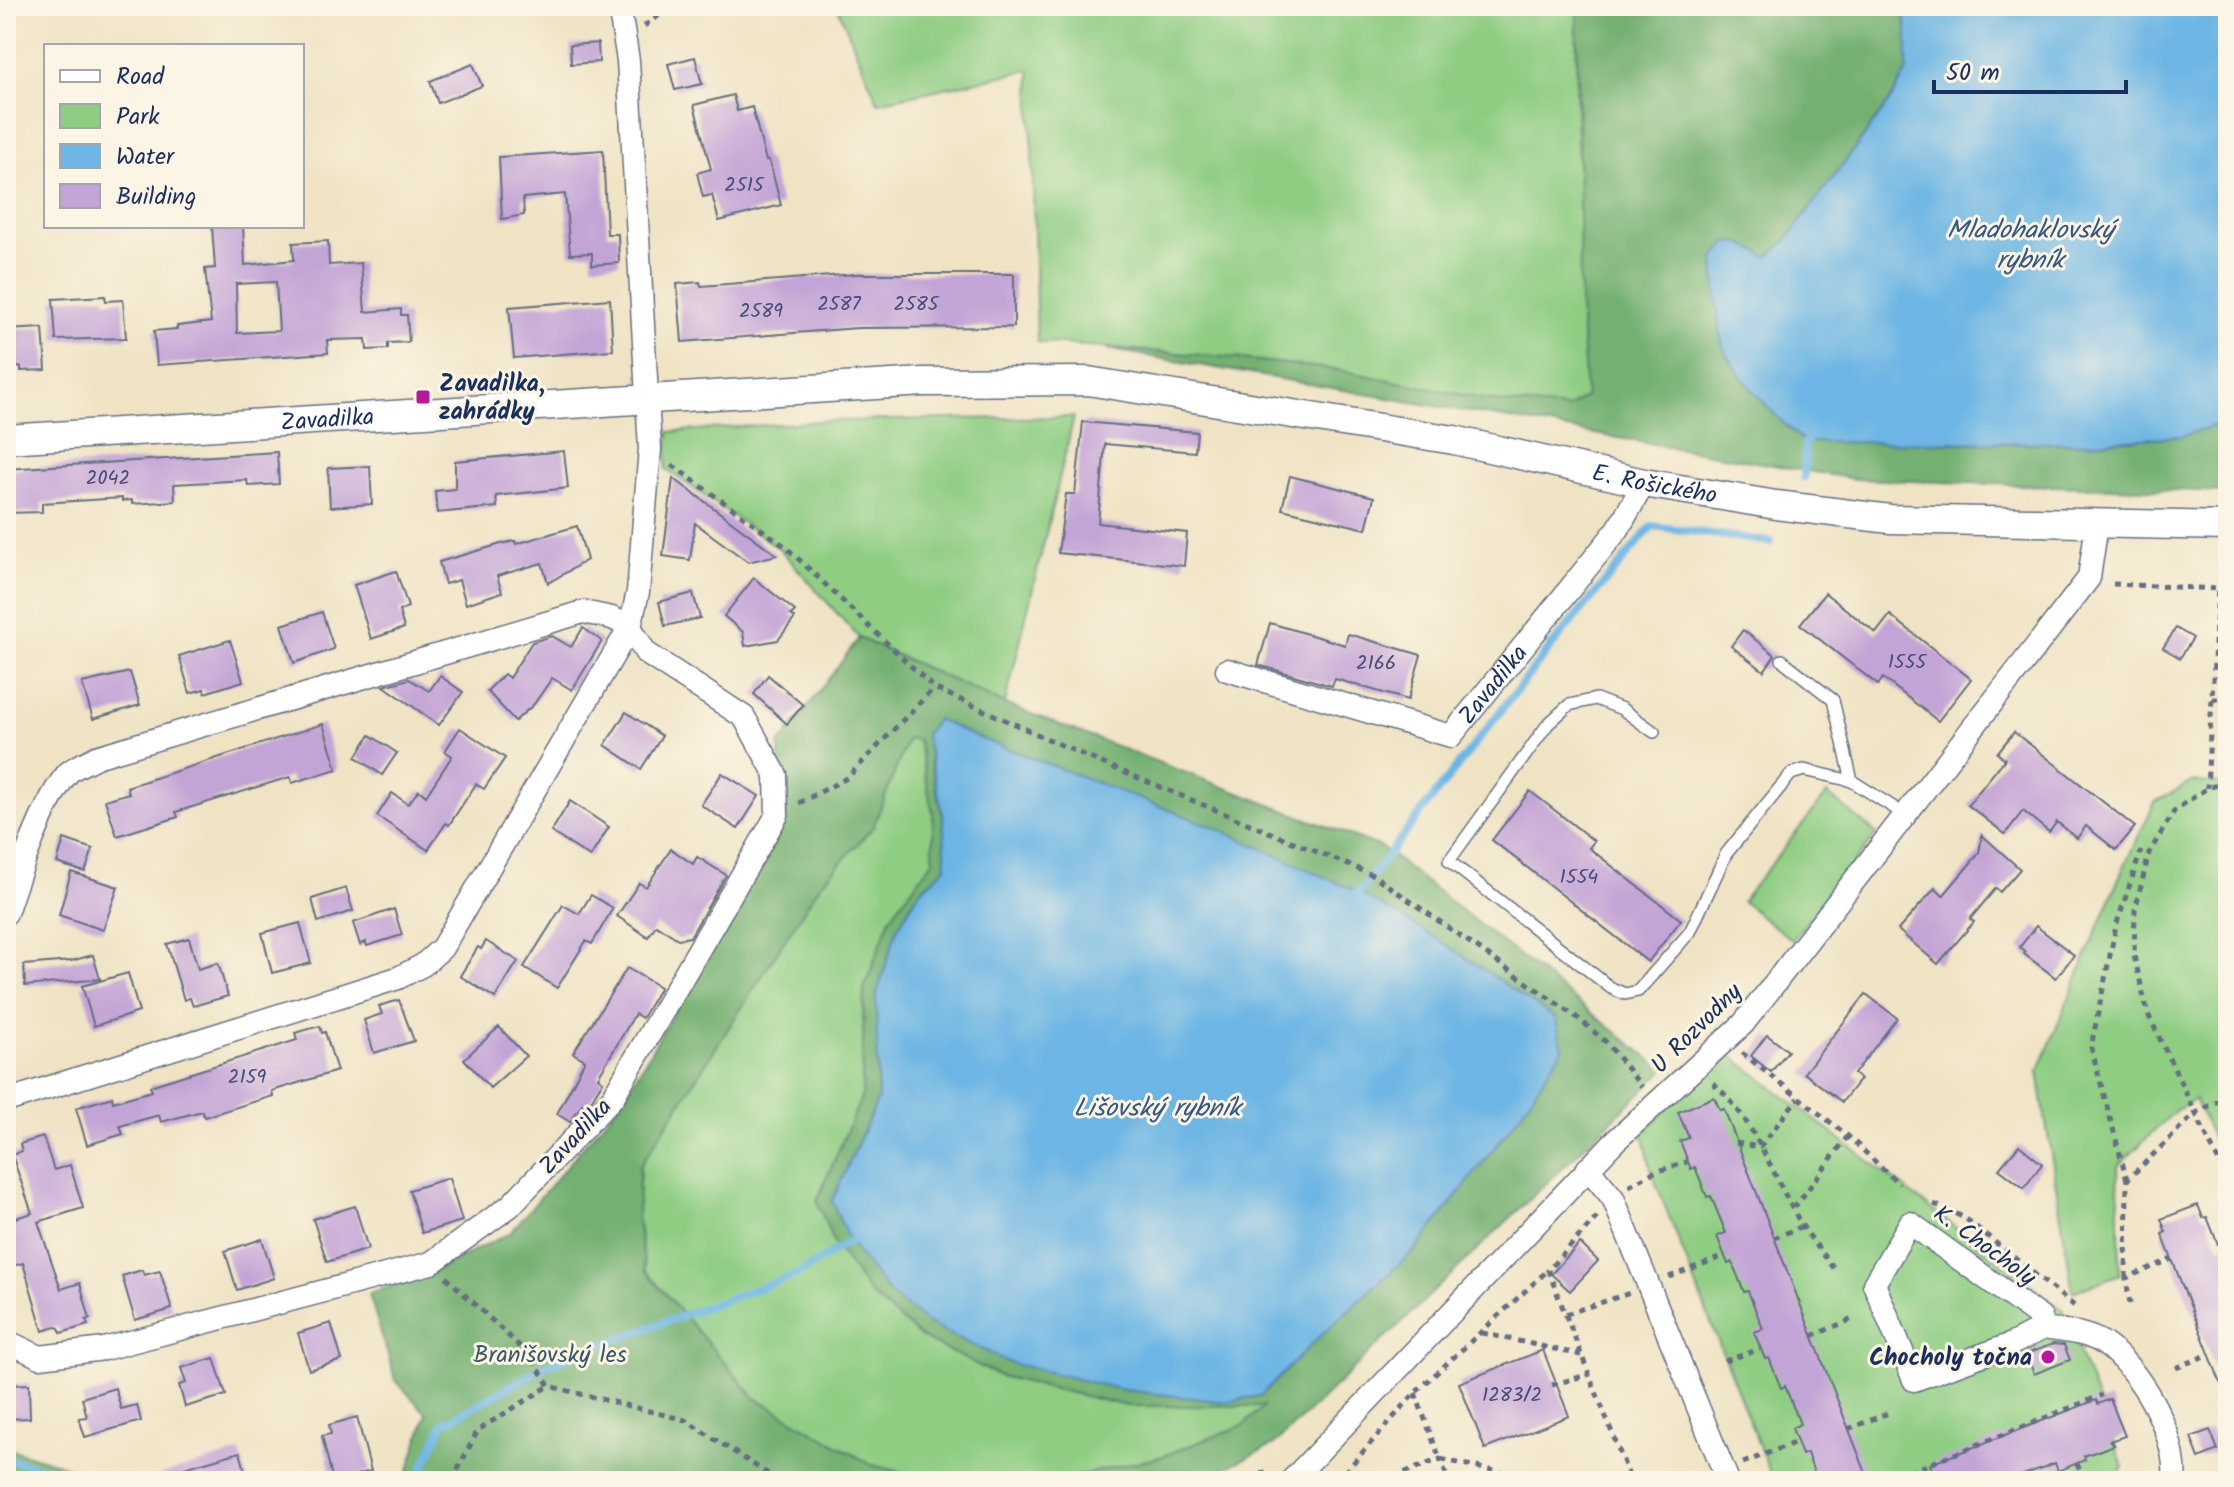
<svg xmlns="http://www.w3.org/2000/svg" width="2234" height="1487" font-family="Kalam,sans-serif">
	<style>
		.green { fill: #8fcd83; stroke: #557e70; stroke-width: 2 }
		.forest { fill: #73b071; stroke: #477068; stroke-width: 2; fill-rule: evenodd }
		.water { fill: #6cb5e4; stroke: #4472a1; stroke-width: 2 }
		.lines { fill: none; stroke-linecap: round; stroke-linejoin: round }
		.stream { stroke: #6cb5e4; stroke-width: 8 }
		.building { fill: #c3a4d6; fill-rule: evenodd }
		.service-casing { stroke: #656e82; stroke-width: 14 }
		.minor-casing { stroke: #656e82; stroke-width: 25 }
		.tertiary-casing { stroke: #656e82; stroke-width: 31 }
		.path { stroke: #656e82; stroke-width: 5; stroke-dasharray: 6 6; stroke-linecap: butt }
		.service { stroke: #fff; stroke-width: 11 }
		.minor { stroke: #fff; stroke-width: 22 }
		.tertiary { stroke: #fff; stroke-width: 28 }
		.poi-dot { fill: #b5179e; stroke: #fcf5e5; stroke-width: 3 }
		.labels { text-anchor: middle; stroke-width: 6; stroke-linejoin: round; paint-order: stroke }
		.number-label { font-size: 20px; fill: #454c7c }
		.poi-label { font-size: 24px; font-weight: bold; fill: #1b2f5e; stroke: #fcf5e5; text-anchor: start }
		.street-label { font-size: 24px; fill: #1b2f5e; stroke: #fcf5e5 }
		.park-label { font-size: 24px; fill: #385667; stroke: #fcf5e5 }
		.water-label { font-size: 26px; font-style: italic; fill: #335786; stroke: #fcf5e5 }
	</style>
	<rect width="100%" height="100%" fill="#fcf5e5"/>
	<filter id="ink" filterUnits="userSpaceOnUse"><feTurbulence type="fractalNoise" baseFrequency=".0125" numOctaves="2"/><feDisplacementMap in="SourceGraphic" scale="16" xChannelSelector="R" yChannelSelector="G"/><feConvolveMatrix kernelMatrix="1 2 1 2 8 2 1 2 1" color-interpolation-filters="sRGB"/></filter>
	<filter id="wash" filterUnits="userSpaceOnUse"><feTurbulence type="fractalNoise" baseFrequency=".006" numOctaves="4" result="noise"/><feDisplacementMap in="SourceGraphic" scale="32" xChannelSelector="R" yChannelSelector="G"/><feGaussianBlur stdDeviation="1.8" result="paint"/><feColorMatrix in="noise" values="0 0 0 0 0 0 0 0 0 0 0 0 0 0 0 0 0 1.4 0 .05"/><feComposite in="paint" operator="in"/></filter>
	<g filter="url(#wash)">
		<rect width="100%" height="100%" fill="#efe3c4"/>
		<!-- green -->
		<g class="green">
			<path d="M837,6h740l-1,108 5,126 -1,65 6,91 -18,12 -65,-5 -164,-33 -124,-14 -178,-14 -7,-272 -152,32z"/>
			<path d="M1074,417l-69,287 -146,-66 -79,-89 -114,-80 3,-37 153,-11z"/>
			<path d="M908,738l10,2 15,73v48l-43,57 -26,71 -2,107 -45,105 55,95 50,42 78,38 127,30h138l-21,19 -84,32 -106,24 -126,-2 -56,-14 -119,-68 -108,-127 -8,-52 3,-52 180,-281 53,-58z"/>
			<path d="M2192,782l36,2v389l-33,-74 -20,12 -57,55 2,108 -47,18 -35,-220 84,-201 33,-69z"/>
			<path d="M1827,794l50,40 -85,106 -50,-39z"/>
			<path d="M1725,1051l337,258 62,158 -11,14h-340l-121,-308 -9,-40z"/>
		</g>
		<!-- forest -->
		<g class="forest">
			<path d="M1577,6h326l4,23v41l-14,26 -107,145 -17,16 -55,2 10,89 27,39 54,55 279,1 98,-7 46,-15v71l-374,-13 -747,-130 108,7 124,14 164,33 65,5 18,-12 -6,-91z"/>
			<path d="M859,638l146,66 376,143 283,223 -390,375 -78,36h-142l106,-24 84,-32 20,-19h-137l-127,-30 -78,-38 -50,-42 -38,-52 -17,-43 45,-105 2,-107 26,-71 43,-57v-48l-15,-73 -10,-2 -35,89 -53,58 -180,281 -3,52 8,52 109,127 118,68 56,14 78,2h-601l22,-67 -31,-33 -27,-87 69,-25 72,-36 111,-131 160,-271 -2,-86zM937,719l34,16 127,48 465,264 -45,70 -102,132 -95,86 -61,61 -406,-245 24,-52 -2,-102 21,-68 22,-37 27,-25 -3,-52 -13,-53z"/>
			<path d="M6,1448l95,29 5,4h-100z"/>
		</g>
		<!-- water -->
		<g class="water">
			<path d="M1903,6h325v415l-46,15 -98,7 -279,-1c-21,-16 -74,-71 -82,-95 -6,-20 -7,-65 -9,-88l13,-16h15l26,14 18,-16 107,-144 14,-27v-41z"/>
			<path d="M937,719l34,16 243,92 144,65 81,48 116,78 8,30 -45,69 -102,132 -95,86 -61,61 -34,6 -103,-12 -113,-27 -80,-38 -40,-31 -41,-52 -17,-41 46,-102 -2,-102 21,-68 22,-37 27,-25 -3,-52 -18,-81z"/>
		</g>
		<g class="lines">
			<!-- stream -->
			<g class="stream">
				<path d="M1804,478l1,-36 5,-5"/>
				<path d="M1351,898l8,-6 191,-244 102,-122 119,16"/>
				<path d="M6,1458l72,23"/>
				<path d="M417,1481l26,-57 104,-59 253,-92 58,-37"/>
			</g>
		</g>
		<g id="blocks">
			<!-- building -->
			<g class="building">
				<path d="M598,43l1,19 -28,2 -1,-19z"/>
				<path d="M695,57l7,27 -27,6 -7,-26z"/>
				<path d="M473,64l9,22 -44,17 -8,-22z"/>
				<path d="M733,95l4,16 15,-4 14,54 3,-1 12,45 -62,16 -7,-26 -9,2 -6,-24 14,-4 -17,-64z"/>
				<path d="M603,150l4,84h11l1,29 -27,2v-12l-22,1 -5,-60 -42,4 1,17 -22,4 -3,-62z"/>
				<path d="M212,226h31l2,39 49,-5 -1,-17 35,-2 1,24 32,-2 4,49 36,-3v6h6l2,27 -21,1v6l-21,1 -1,-11 -39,1 1,13 -171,12 -3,-34 23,-2v-3l34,-4 -6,-53 10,-1zM276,282l3,49 -42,2 -1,-49z"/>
				<path d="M856,274h158v53l-156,1 -176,14 -5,-58 23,-2 1,4z"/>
				<path d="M105,296l1,5 17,-1 3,38 -70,2 -3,-41z"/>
				<path d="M610,299l3,51 -99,8 -5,-51z"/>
				<path d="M43,328l3,42 -25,1v-4l-15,1v-38z"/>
				<path d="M1083,422l114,10 -2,20 -90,-8 -7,79 89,10 -3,33 -126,-13 8,-59h9z"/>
				<path d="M564,451l4,37 -72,8 1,11 -60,6 -2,-22 20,-2v-28z"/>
				<path d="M277,452l2,32 -31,2 -1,-6 -73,4 1,17 -43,3v-4l-10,1v-3l-80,5v9l-36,1v-44z"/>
				<path d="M370,466l2,38 -42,3 -2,-39z"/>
				<path d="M1290,476l84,21 -8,32 -84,-20z"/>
				<path d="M673,478l104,77 -29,7 -53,-39 -5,37 -27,-4z"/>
				<path d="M577,526l10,34 -39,23 -6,-20 -45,13 5,16 -36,12 -7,-24 -14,4 -6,-22 62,-18 14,-3 1,3z"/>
				<path d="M396,571l12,36 -9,4 5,17 -33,11 -17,-54z"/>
				<path d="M754,578l41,33 -4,4 4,3 -17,22 -33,6 -2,-14 -19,-16z"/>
				<path d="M693,593l7,25 -35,8 -6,-24z"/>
				<path d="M1825,593l51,40 14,-18 81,64 -33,42 -55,-43 -5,7 -78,-61z"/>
				<path d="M322,612l12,37 -40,14 -12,-38z"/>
				<path d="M1270,623l75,22 3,-11 73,21 -13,45 -73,-21 -3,7 -74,-21z"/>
				<path d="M583,628l19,13 -30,49 -20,-12 -18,26 -19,17 -28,-30 17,-17 5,4 23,-36 20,-6 19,11z"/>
				<path d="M2176,628l17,10 -13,20 -17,-10z"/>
				<path d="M1743,630l32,25 -11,16 -33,-25z"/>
				<path d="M230,640l13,41 -38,12 -1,-4 -14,4 -11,-37z"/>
				<path d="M130,672l10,33 -47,14 -11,-36z"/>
				<path d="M768,675l35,30 -16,19 -33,-30z"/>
				<path d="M440,676l23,16 -24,33 -55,-39 25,-7 20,12z"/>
				<path d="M626,712l36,24 -21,33 -36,-24z"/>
				<path d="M323,724l14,45 -45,14 -2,-6 -114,35 2,5 -61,19 -12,-36 24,-7 -2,-6z"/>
				<path d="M460,728l45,30 -21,31 -8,-5 -27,41 -3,-2 -18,27 -51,-34 15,-23 16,11 11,-14 7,6 26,-40 -7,-5z"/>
				<path d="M2014,732l121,95 -19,23 -30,-24 -9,12 -20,-16 -8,10 -26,-21 -18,23 -37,-29 37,-46 -8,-6z"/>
				<path d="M370,735l27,18 -15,22 -26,-18z"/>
				<path d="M722,773l37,23 -21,33 -37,-24z"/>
				<path d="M1530,791l64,50 -5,7 92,72 -33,42 -156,-122z"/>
				<path d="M570,801l39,26 -19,30 -39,-25z"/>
				<path d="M1982,835l38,34 -20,23 -4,-4 -26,31 4,3 -36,42 -40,-34 37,-42 8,8 36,-43z"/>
				<path d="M64,839l29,10 -8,23 -28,-9z"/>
				<path d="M671,849l22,15 4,-7 29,18 -36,62 -12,2 -22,-14 -8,12 -31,-21 22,-33 7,4z"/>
				<path d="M71,872l47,15 -15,43 -44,-15z"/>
				<path d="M346,888l7,23 -35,11 -6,-23z"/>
				<path d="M591,895l22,13 -21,36 -6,-3 -29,47 -33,-21 39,-62 16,9z"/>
				<path d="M394,909l8,26 -35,11 -1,-4 -6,3 -7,-22z"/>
				<path d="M300,923l11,40 -39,10 -10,-40z"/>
				<path d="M2036,926l38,29 -18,23 -32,-24 1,-2 -5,-5z"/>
				<path d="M189,938l9,31 20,-6 10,33 -35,10 -3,-8 -6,2 -17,-56z"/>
				<path d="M486,941l32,20 -23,37 -35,-22 18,-29 3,2z"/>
				<path d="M93,955l7,24 -75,7 -1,-21 47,-4z"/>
				<path d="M627,968l33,19 -18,31 -7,-4 -37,63 5,4 -11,18 -7,7 -3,-2 -12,18 -13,-8 28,-54 -12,-7z"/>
				<path d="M128,973l11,39 -45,14 -12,-40z"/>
				<path d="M1866,994l31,24 -43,56 6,5 -18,23 -38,-29z"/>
				<path d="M399,1000l15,41 -40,12 -10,-33 18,-6 -3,-8z"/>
				<path d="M320,1026l2,7 3,-1 12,39 -65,20 1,5 -69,21 -2,-6 -41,11 -2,-7 -39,11 3,8 -36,11 -11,-37 36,-11 1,5 39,-11 -2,-5 147,-46 -2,-7z"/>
				<path d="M499,1027l27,29 -36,32 -26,-29z"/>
				<path d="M1767,1035l21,16 -17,21 -20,-16z"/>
				<path d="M1714,1097l6,13 4,-1 145,372h-52l-10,-28 -5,2 -10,-27 8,-4 -15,-38 -4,2 -12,-30 -4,1 -11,-27 9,-3 -15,-38 -4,1 -12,-30 -4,2 -11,-28 9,-3 -15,-37 -4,1 -12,-30 -4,2 -11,-28 9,-3 -11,-26z"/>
				<path d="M43,1137l11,33 16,-5 13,43 -45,14 23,67 19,-6 10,36 -4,1 2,5 -27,8 -2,-5 -3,-1 -13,4 -20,-68 -17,5v-47l26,-8 -20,-58 10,-4 -2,-7z"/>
				<path d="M2019,1145l23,19 -18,24 -25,-19z"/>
				<path d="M449,1178l13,43 -40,12 -13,-43z"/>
				<path d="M2198,1205l5,13 4,-1 12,30 4,-2 5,12 -1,142 -65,-165 4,-2 -5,-13z"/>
				<path d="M355,1206l13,43 -41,13 -14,-43z"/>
				<path d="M262,1239l12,39 -37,12 -12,-39z"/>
				<path d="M1580,1243l18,18 -28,30 -19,-17z"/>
				<path d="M142,1270l2,5 16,-4 12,38 -37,11 -13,-44z"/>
				<path d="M331,1323l11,37 -33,10 -11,-37z"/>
				<path d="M2053,1344l11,1 6,15 -36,14 -8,-20z"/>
				<path d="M1543,1350l26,66 -84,33 -26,-66z"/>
				<path d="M214,1358l12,37 -41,12 -6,-22 7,-2 -5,-15z"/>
				<path d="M29,1384l1,34 -24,1v-29h3v-5z"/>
				<path d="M115,1388l6,21 16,-4 4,16 -56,16 -6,-19 8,-1 -5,-19z"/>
				<path d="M2110,1399l15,37 -15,5 4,4 -30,11 1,4 -27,11 -3,-8 -48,18h-71l-6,-17 166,-64 2,4z"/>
				<path d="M357,1417l14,54 -38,10 -11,-45 9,-2 -2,-9z"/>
				<path d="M2210,1430l8,20 -19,8 -8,-21z"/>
				<path d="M240,1452l8,29h-88v-6z"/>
			</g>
		</g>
	</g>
	<g filter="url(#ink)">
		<use href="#blocks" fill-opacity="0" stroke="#656e82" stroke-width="2"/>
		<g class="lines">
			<defs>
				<g id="service">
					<path d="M1782,660l51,40 19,81"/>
					<path d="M1654,732l-32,-23 -26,-10 -27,6 -21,19 -99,137 162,127 14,6 13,-3 52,-59 36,-78 65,-80 13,-4 48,11 55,35"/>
				</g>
				<g id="minor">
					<path id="s1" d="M1227,670l224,66 167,-207 26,-46"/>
					<path d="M6,913c11,-34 39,-116 63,-141 7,-6 19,-10 27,-15l487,-145 29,6 18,9 16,26 98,64 32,58 1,40 -164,282 -103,109 -79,57 -327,86 -64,8 -34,-16"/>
					<path d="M6,1101l392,-123 25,-13 19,-17 188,-321 8,-35 12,-143 -22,-389 -9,-54"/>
					<path d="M1588,1168l25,30 115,283"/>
					<path d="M1910,1223l131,95 2,10 -31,16 -98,36 -40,-96z"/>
					<path d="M2043,1328c20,3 42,4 60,15 36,24 76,94 71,138"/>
					<path d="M1291,1481l323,-339 129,-118 346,-446 8,-54"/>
				</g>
				<g id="tertiary">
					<path id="s2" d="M6,439l918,-57 164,-1 366,59 190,43 132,22 114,14 338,7"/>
				</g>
			</defs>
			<!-- service casing -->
			<use href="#service" class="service-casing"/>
			<!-- minor casing -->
			<use href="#minor" class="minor-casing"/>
			<!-- tertiary casing -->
			<use href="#tertiary" class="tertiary-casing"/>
			<!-- path -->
			<g class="path">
				<path d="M644,26l29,-20"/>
				<path d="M672,465l114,82 148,141 163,73 276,114 206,144 27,23 36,45"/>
				<path d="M2113,584l105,5 -11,199"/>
				<path d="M2212,699h16"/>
				<path d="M2228,782l-21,6 -32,22 -26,43 -14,57 -1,46 14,58 80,167"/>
				<path d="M799,803l48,-25 87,-90"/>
				<path d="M1742,1053l106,83 51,48"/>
				<path d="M1713,1083c43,37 61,97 90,144 10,15 23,30 34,45"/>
				<path d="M1736,1143l24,4 38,-49"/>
				<path d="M2127,1180l-36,-133 25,-121 25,-75"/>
				<path d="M1629,1186l23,-13 35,-11"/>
				<path d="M1934,1204l31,14 113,91"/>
				<path d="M1794,1208l54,-72"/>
				<path d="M1597,1217l-49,53 83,211"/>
				<path d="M1774,1238l29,-12"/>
				<path d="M2226,1252h2"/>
				<path d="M446,1277l86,81 17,28 136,34 94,61"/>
				<path d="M1669,1277l55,-21"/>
				<path d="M2126,1278l1,-98 69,-67 32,-17"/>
				<path d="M2130,1304l-4,-26 46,-19"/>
				<path d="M1566,1314l64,-21"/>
				<path d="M1482,1333l99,22"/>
				<path d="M1812,1336l43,-18"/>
				<path d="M1725,1361l35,-12"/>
				<path d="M2176,1368l33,-14"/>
				<path d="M1552,1385l38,-11"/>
				<path d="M1415,1393l25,66 100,22"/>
				<path d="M1848,1429l43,-17"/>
				<path d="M2226,1458l2,-1"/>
				<path d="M1743,1463l53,-21"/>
				<path d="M2077,1464l7,17"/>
				<path d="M452,1481l26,-51 71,-44"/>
				<path d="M1237,1481l34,-10"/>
				<path d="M1337,1481l78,-88 133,-123"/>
				<path d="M1382,1481l58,-22 9,22"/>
				<path d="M1887,1481l215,-86"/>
			</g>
			<!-- service -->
			<use href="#service" class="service"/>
			<!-- minor -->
			<use href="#minor" class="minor"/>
			<!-- tertiary -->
			<use href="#tertiary" class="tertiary"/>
		</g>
	</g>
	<!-- markers -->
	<g class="poi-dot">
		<rect x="415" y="389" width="16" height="16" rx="4"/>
		<circle cx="2048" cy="1357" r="8"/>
	</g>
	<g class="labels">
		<!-- number labels -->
		<g class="number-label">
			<text x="744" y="191">2515</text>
			<text x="839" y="310">2587</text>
			<text x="916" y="310">2585</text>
			<text x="761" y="317">2589</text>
			<text x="108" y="484">2042</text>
			<text x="1907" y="668">1555</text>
			<text x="1376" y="669">2166</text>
			<text x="1579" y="883">1554</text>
			<text x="247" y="1083">2159</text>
			<text x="1512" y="1401">1283/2</text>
		</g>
		<!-- poi labels -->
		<g class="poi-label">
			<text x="439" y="391">Zavadilka,<tspan x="439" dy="28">zahrádky</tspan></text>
			<text x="2032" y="1365" text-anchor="end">Chocholy točna</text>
		</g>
		<!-- street labels -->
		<g class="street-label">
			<text dy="8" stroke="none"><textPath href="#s2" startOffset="322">Zavadilka</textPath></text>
			<text dy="8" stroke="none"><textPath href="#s2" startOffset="1660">E. Rošického</textPath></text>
			<text dy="8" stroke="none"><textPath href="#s1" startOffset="300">Zavadilka</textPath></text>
			<text transform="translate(1696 1028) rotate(-45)" y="8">U Rozvodny</text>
			<text transform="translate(575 1136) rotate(-47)" y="8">Zavadilka</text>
			<text transform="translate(1985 1245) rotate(36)" y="8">K. Chocholy</text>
		</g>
		<!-- park labels -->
		<g class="park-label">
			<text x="550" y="1362">Branišovský les</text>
		</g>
		<!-- water labels -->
		<g class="water-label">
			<text x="2030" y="238">Mladohaklovský<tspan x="2030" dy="30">rybník</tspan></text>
			<text x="1157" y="1116">Lišovský rybník</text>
		</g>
	</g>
	<!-- margin -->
	<rect width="2234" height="1487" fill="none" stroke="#fcf5e5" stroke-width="32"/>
	<!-- legend -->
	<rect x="44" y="44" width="260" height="184" fill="#fcf5e5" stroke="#a2a6af" stroke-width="2"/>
	<rect x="60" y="70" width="40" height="12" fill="#ffffff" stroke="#a2a6af" stroke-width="2"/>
	<text x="116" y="84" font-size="24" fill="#1b2f5e">Road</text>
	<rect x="60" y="104" width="40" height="24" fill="#8fcd83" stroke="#a2a6af" stroke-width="2"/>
	<text x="116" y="124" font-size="24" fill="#1b2f5e">Park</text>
	<rect x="60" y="144" width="40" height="24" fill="#6cb5e4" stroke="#a2a6af" stroke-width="2"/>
	<text x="116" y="164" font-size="24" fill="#1b2f5e">Water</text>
	<rect x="60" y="184" width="40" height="24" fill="#c3a4d6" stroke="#a2a6af" stroke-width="2"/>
	<text x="116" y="204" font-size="24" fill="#1b2f5e">Building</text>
	<!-- scale -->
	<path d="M1934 80v12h192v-12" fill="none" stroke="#1b2f5e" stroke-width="4"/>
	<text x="1946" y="80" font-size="24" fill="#1b2f5e" stroke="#fcf5e5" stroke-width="6" paint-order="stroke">50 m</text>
</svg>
